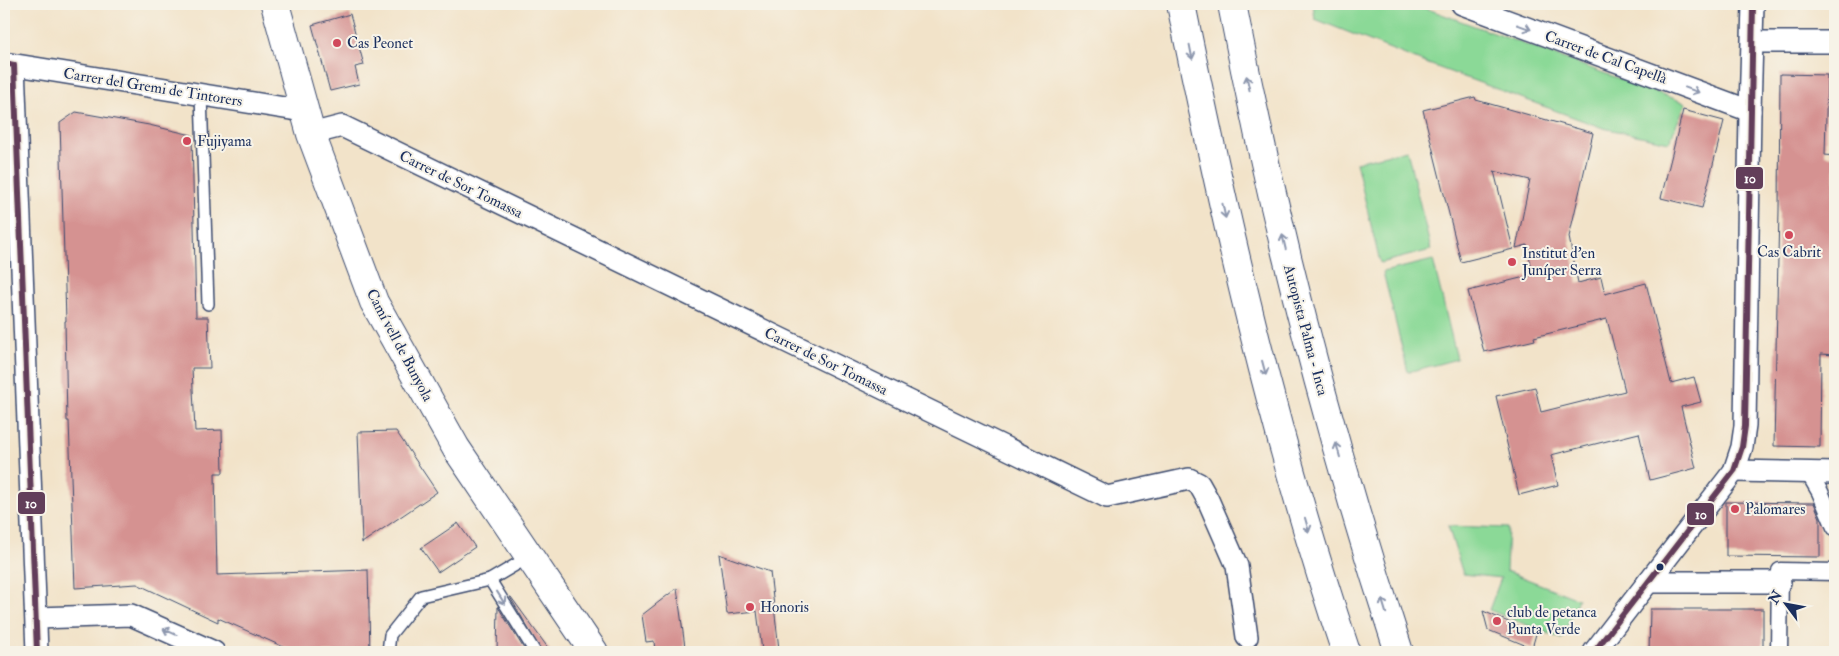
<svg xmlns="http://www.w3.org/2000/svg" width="1839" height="656" font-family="'IM FELL Double Pica',serif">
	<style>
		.green { fill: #8bd997; stroke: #53847a }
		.building { fill: #d59291 }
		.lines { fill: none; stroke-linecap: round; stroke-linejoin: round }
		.service-casing { stroke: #3b4a6e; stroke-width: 14 }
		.pedestrian-casing { stroke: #3b4a6e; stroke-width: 19 }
		.minor-casing { stroke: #3b4a6e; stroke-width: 24 }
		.secondary-casing { stroke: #3b4a6e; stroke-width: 30 }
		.motorway-casing { stroke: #3b4a6e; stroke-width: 30 }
		.service { stroke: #fff; stroke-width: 11 }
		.pedestrian { stroke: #fff; stroke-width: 16 }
		.minor { stroke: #fff; stroke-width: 21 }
		.secondary { stroke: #fff; stroke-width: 28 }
		.motorway { stroke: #fff; stroke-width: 28 }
		.bus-1-casing { stroke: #f7f3e8; stroke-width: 10 }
		.bus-1 { stroke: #623e5a; stroke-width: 6 }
		.oneway { stroke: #8d97ae }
		.poi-dot { fill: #d1495b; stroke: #f7f3e8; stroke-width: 2 }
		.bus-dot { fill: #1b2f5e; stroke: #f7f3e8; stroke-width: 2 }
		.labels { text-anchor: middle; stroke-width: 4; stroke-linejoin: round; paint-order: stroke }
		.poi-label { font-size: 15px; fill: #1b2f5e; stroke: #f7f3e8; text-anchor: start }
		.street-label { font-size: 15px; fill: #1b2f5e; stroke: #f7f3e8 }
		.line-badge { stroke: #f7f3e8; stroke-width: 2 }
		.badge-label { font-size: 14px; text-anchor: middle; font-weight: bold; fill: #fff }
	</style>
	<rect width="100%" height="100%" fill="#f7f3e8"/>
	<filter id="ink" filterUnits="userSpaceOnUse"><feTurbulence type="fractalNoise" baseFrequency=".02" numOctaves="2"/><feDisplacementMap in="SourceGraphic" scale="10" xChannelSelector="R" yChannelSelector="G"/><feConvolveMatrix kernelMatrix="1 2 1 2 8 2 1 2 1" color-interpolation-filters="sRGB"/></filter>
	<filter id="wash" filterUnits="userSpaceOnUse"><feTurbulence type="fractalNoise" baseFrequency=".0096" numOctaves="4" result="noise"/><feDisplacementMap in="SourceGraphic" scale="20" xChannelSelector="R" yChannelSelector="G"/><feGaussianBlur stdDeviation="1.12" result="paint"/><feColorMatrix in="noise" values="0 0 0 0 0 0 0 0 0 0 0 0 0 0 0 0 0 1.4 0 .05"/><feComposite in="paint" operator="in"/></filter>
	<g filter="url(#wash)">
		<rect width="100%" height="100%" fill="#f2e3c9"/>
		<!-- green -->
		<g class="green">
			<path d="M1313,4h101l272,99 -17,39 -66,-14 -180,-66 -108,-43z"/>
			<path d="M1407,150l24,100 -51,13 -24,-101z"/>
			<path d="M1433,260l24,99 -49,13 -25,-100z"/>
			<path d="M1448,526l60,2 -2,43 72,28 -16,40 -73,-29 12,-32 -38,-4z"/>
		</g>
		<g id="blocks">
			<!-- building -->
			<g class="building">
				<path d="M350,14l14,51 -9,2 4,17 -29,7 -18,-66z"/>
				<path d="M1780,74l47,1 -2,80 10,1v199l-14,-1 -1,93 -46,-1 5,-236z"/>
				<path d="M1475,97l1,3 117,33 -24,104 9,46 23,-6 4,17 41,-11 25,100 23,-6 7,25 -20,5 15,61 -46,12 -11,-47 -88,22 7,30 -39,10 -23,-99 39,-9 6,25 84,-21 -18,-72 -73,18 1,3 -51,12 -16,-61 65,-16 -6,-30 -11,3 14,-68 -36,-9 19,78 -52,13 -38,-152z"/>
				<path d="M1683,110l41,11 -22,87 -41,-10z"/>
				<path d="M76,112l73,13 43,10 4,182h12l2,51h-18l3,63 27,-1 1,43h-8l2,102 151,-5 2,82h-75l-77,-34v4l-81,-38 -62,4 -6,-167h-2l-2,-100h1l-6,-198z"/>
				<path d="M396,431l41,61 -75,51 -4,-111z"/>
				<path d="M1726,502l88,1 6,15v39l-94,-1z"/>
				<path d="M458,523l17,24 -37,25 -17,-24z"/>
				<path d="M719,554l51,18 9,77 -17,2 -5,-40 -30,3z"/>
				<path d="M677,588l8,59 -30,4 -1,-10 -8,1 -4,-27z"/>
				<path d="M510,597h1l40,55h-9z"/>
				<path d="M498,607l28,45h-29z"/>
				<path d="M1650,609h113v43h-114z"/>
				<path d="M1483,611l53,23 -4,14 -44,-18z"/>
			</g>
		</g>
	</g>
	<g filter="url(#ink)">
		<use href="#blocks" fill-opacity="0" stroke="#3b4a6e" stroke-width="1"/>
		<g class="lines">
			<defs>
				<g id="service">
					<path d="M201,95l7,209"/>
					<path d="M529,557l-39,23 45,72"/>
					<path d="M388,652l2,-17 31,-39 69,-16"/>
				</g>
				<g id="pedestrian">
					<path d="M1809,473l11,19 15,35"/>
					<path d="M1779,652l1,-81 55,1"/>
				</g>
				<g id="minor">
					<path d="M1462,4l288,107"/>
					<path d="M1753,42h82"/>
					<path d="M4,63l299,48"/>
					<path d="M14,65l23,587"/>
					<path d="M311,134l31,-8 765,371 82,-18 10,5 9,16 29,66 10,71"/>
					<path d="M1734,471l101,2"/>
					<path d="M1648,582h132"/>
					<path d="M37,618l94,-3 83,37"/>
					<path d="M1594,652l140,-181 8,-24 3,-21 5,-315 3,-107"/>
				</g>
				<path id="secondary" d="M275,4l36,130 63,168 82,146 138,204"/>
				<g id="motorway">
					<path d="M1181,4c44,218 94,437 165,648"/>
					<path d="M1232,4c42,219 98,436 167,648"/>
				</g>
			</defs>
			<!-- service casing -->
			<use href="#service" class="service-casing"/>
			<!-- pedestrian casing -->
			<use href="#pedestrian" class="pedestrian-casing"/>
			<!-- minor casing -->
			<use href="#minor" class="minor-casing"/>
			<!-- secondary casing -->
			<use href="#secondary" class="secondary-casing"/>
			<!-- motorway casing -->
			<use href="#motorway" class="motorway-casing"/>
			<!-- service -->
			<use href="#service" class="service"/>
			<!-- pedestrian -->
			<use href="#pedestrian" class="pedestrian"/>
			<!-- minor -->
			<use href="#minor" class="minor"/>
			<!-- secondary -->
			<use href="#secondary" class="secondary"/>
			<!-- motorway -->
			<use href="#motorway" class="motorway"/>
			<defs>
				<g id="bus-1">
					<path d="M4,63l10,2 23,587"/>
					<path d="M1594,652l140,-181 8,-24 3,-21 8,-422"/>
				</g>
			</defs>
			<!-- bus-1 casing -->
			<use href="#bus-1" class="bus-1-casing"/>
			<!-- bus-1 -->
			<use href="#bus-1" class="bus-1"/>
		</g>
		<!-- one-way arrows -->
		<defs><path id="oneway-shaft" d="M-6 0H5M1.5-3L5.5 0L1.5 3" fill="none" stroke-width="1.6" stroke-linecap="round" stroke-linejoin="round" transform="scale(1.25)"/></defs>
		<g class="oneway">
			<use href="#oneway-shaft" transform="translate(1524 27) rotate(20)"/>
			<use href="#oneway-shaft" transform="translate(1191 52) rotate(79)"/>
			<use href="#oneway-shaft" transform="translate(1248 83) rotate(-102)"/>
			<use href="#oneway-shaft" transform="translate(1692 90) rotate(20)"/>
			<use href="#oneway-shaft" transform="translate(1224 211) rotate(78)"/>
			<use href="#oneway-shaft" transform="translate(1284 242) rotate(-103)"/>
			<use href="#oneway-shaft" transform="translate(1264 368) rotate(75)"/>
			<use href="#oneway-shaft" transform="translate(1338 450) rotate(-105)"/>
			<use href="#oneway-shaft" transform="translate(1307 525) rotate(74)"/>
			<use href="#oneway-shaft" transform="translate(501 598) rotate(58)"/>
			<use href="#oneway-shaft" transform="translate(1384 606) rotate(-107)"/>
			<use href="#oneway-shaft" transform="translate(170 632) rotate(-156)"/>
		</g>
	</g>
	<!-- markers -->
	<g class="poi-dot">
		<circle cx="337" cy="43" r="5"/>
		<circle cx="187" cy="141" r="5"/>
		<circle cx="1789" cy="235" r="5"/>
		<circle cx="1512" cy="262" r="5"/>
		<circle cx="1735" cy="509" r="5"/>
		<circle cx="750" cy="607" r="5"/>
		<circle cx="1497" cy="621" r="5"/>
	</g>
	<circle class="bus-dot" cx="1660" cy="567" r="4.5"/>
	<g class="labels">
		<!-- poi labels -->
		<g class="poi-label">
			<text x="347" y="48">Cas Peonet</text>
			<text x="197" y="146">Fujiyama</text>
			<text x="1789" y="257" text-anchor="middle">Cas Cabrit</text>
			<text x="1522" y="258">Institut d'en<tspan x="1522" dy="17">Juníper Serra</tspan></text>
			<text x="1745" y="514">Palomares</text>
			<text x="760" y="612">Honoris</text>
			<text x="1507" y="617">club de petanca<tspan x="1507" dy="17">Punta Verde</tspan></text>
		</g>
		<!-- street labels -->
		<g class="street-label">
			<text transform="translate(1606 57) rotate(20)" y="5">Carrer de Cal Capellà</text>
			<text transform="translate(153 87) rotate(9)" y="5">Carrer del Gremi de Tintorers</text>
			<text transform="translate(461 184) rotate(26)" y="5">Carrer de Sor Tomassa</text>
			<text transform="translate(1306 330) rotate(75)" y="5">Autopista Palma - Inca</text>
			<text transform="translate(400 345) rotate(62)" y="5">Camí vell de Bunyola</text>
			<text transform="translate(826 361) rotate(26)" y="5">Carrer de Sor Tomassa</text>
		</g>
	</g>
	<g class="line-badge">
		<rect x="1735" y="166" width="29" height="24" rx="5" fill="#623e5a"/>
		<rect x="17" y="491" width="29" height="24" rx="5" fill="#623e5a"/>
		<rect x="1686" y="502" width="29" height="24" rx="5" fill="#623e5a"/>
	</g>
	<g class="badge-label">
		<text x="1750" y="183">10</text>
		<text x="31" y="508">10</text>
		<text x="1701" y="519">10</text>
	</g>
	<!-- margin -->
	<rect width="1839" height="656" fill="none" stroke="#f7f3e8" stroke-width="20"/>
	<!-- north arrow -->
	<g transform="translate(1786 604) rotate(302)" stroke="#f7f3e8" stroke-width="4" paint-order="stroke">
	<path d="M0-4L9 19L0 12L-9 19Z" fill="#1b2f5e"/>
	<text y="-8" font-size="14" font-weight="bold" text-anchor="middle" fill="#1b2f5e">N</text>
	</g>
</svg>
